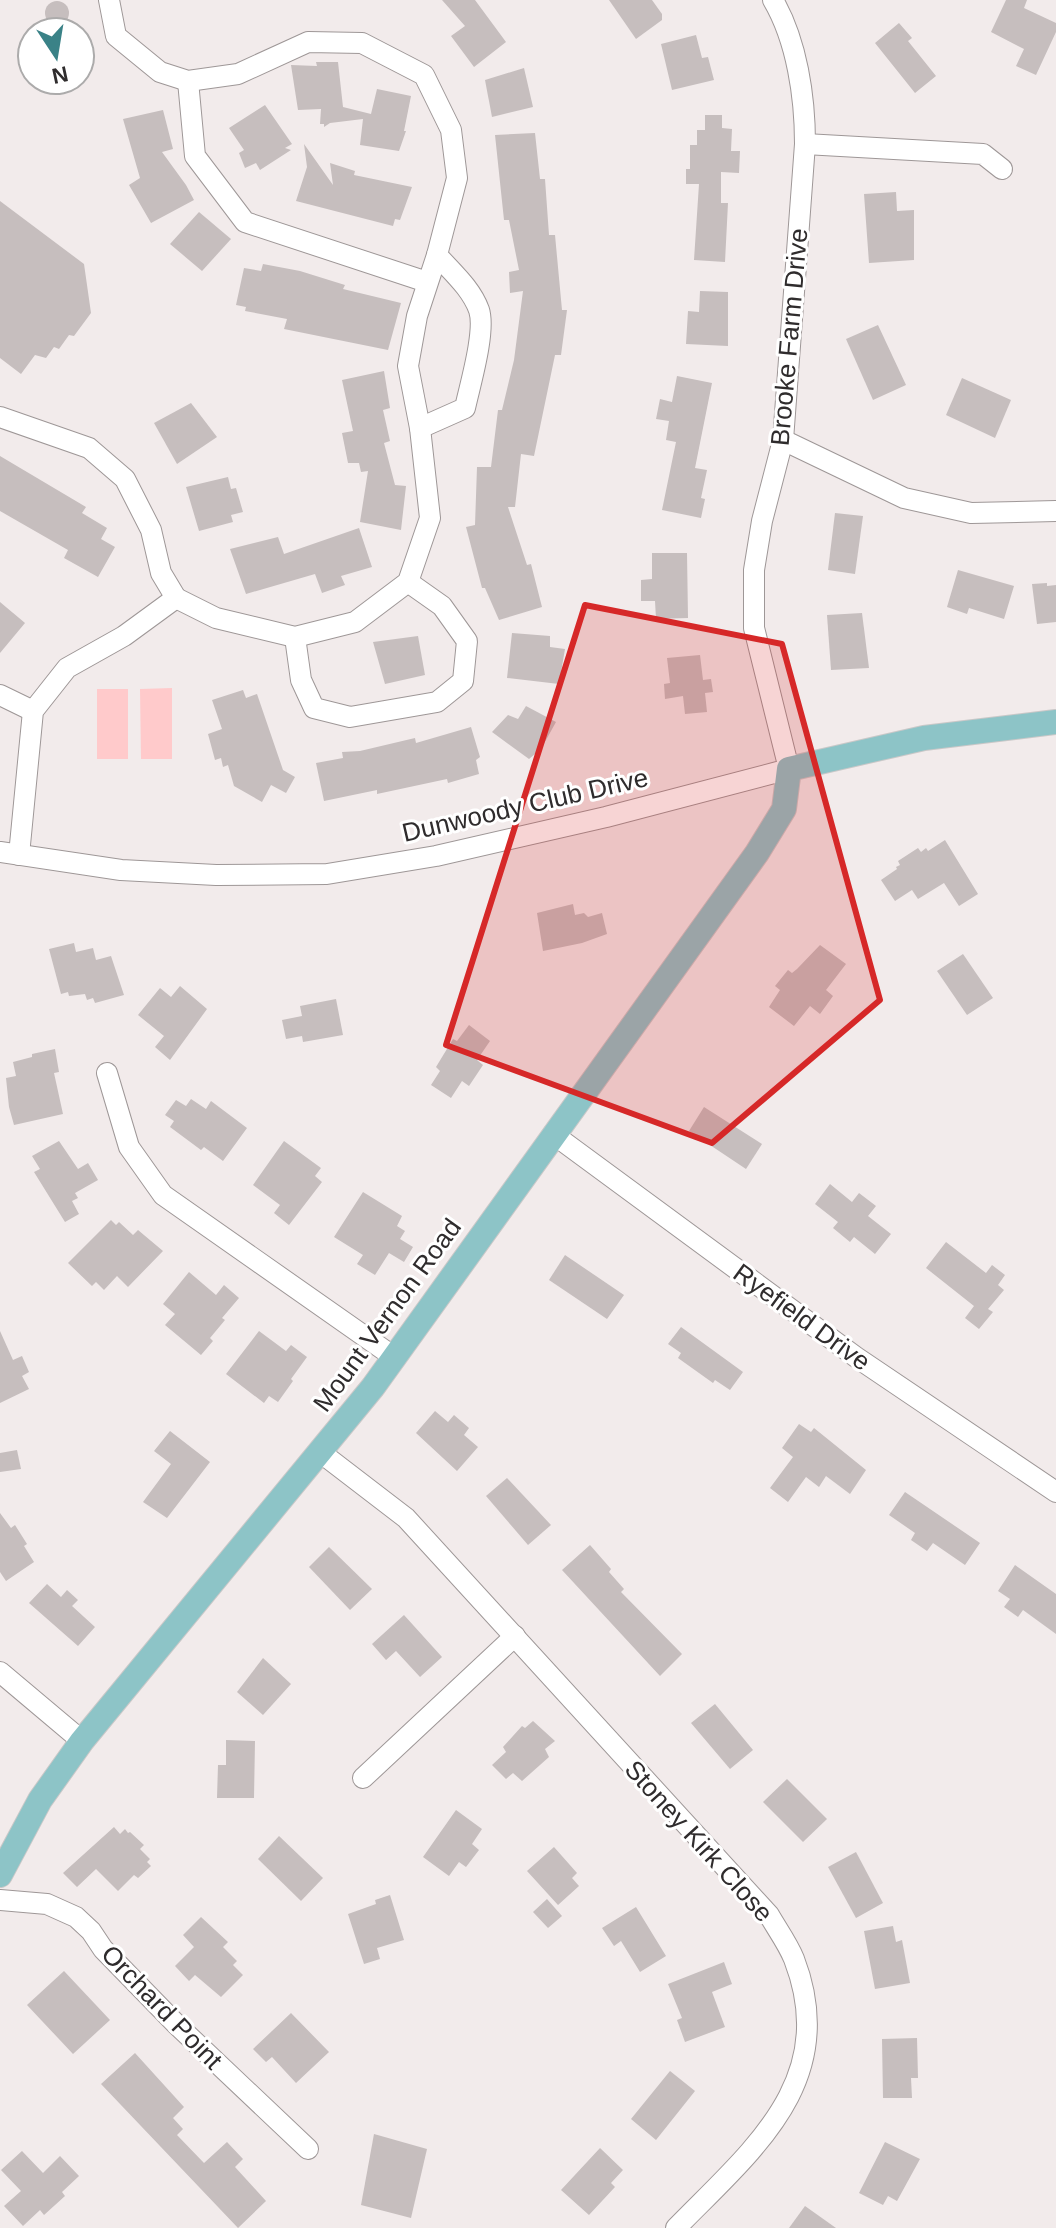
<svg xmlns="http://www.w3.org/2000/svg" width="1056" height="2228" font-family="Arial,sans-serif">
	<style>
		.grass { fill: #ffcacb }
		.building { fill: #c6bebe }
		.lines { fill: none; stroke-linecap: round; stroke-linejoin: round }
		.minor-casing { stroke: #9e9797; stroke-width: 22 }
		.major-casing { stroke: #c9c8c8; stroke-width: 26 }
		.minor { stroke: #fff; stroke-width: 20 }
		.major { stroke: #8dc4c7; stroke-width: 24 }
		.marked { fill: #d62828; fill-opacity: 0.2; stroke: #d62828; stroke-width: 6; stroke-linejoin: round }
		.labels { text-anchor: middle; stroke-width: 6; stroke-linejoin: round; paint-order: stroke }
		.street-label { font-size: 26px; fill: #2f2c2d; stroke: #fff }
	</style>
	<rect width="100%" height="100%" fill="#f2ebeb"/>
	<!-- grass -->
	<g class="grass">
		<path d="M172,688v71h-31l-1,-70z"/>
		<rect x="97" y="689" width="31" height="70"/>
	</g>
	<!-- building -->
	<g class="building">
		<path d="M442,0h33l31,42 -32,25 -23,-31 14,-10z"/>
		<path d="M609,0h43l10,14v6l-26,19z"/>
		<path d="M1006,0h21l-3,8 32,15v9l-20,43 -20,-9 8,-17 -33,-17z"/>
		<circle cx="57" cy="13" r="12"/>
		<path d="M899,23l13,15 -4,3 28,35 -21,17 -40,-50z"/>
		<path d="M696,35l6,23 6,-1 6,23 -42,10 -11,-46z"/>
		<path d="M316,62h22l5,45 28,7 6,-25 34,7 -7,35h2l-7,20 -39,-6 3,-26 -33,4 -6,4v-3h-4l1,-15 -23,1 -7,-45 26,1z"/>
		<path d="M524,68l9,39 -41,10 -7,-37z"/>
		<path d="M265,105l27,39 -7,4 6,2 -31,20 -4,-7 -11,5 -6,-15 5,-3 -15,-22z"/>
		<path d="M163,110l10,39 -11,3 24,33 8,15 -43,23 -22,-38 11,-7 -17,-59z"/>
		<path d="M705,115h17v13l10,1 -1,22h9l-1,22 -18,-1v31h7l-3,59 -31,-2 5,-76h-13v-15h4v-24h7v-15h8z"/>
		<path d="M535,133l5,46h5l4,56h6l7,75h5l-6,45h-6l-21,101 -13,-2 -6,53h-7l19,58 4,-1 11,43 -43,13 -14,-32h-3l-16,-61 9,-2 2,-58h14l7,-57h4l12,-50 9,-69 -13,2 -1,-21 10,-2 -10,-50h-5l-9,-85z"/>
		<path d="M304,144l29,41 -3,-22 25,8 -1,4 58,12 -12,33 -5,-1 -2,7 -97,-25 11,-34z"/>
		<path d="M896,192l1,19 17,-1v50l-45,3 -5,-69z"/>
		<path d="M0,201l84,63 7,49 -17,23 -5,-1 -10,14 -5,-2 -8,11 -11,-3 -14,19 -21,-16z"/>
		<path d="M199,212l32,27 -29,32 -32,-27z"/>
		<path d="M263,264l37,7 45,14 -2,4 58,14 -13,47 -104,-21 3,-10 -42,-8 1,-4 -10,-2 8,-37 17,3z"/>
		<path d="M700,291l28,1v54l-42,-2 2,-33 11,1z"/>
		<path d="M878,325l28,60 -33,15 -27,-61z"/>
		<path d="M384,371l6,37 -7,2 7,31 -6,2 11,42 11,1 -5,44 -41,-8 8,-51 -7,1 -2,-9h-11l-6,-30 11,-2 -11,-51z"/>
		<path d="M677,376l35,7 -17,85 12,2 -6,28 4,1 -4,19 -39,-8 14,-68 -10,-2 3,-19 -13,-2 4,-20 12,3z"/>
		<path d="M962,378l49,22 -16,38 -49,-23z"/>
		<path d="M191,403l26,34 -40,27 -23,-41z"/>
		<path d="M0,456l86,51 -4,6 25,15 -6,11 14,8 -17,30 -34,-19 4,-8 -68,-39z"/>
		<path d="M228,477l3,12 5,-1 7,24 -12,3 2,7 -34,9 -13,-44z"/>
		<path d="M835,513l28,3 -8,58 -27,-4z"/>
		<path d="M359,528l13,39 -31,9 4,9 -23,8 -7,-19 -69,20 -16,-45 48,-12 6,17z"/>
		<path d="M652,553h35l1,65 -32,1 -1,-18h-14v-21l11,-1z"/>
		<path d="M958,570l56,16 -10,33 -35,-11 -2,6 -20,-7z"/>
		<path d="M1047,583v3l9,-1v37l-19,2 -5,-40z"/>
		<path d="M0,602l25,21 -25,30z"/>
		<path d="M862,613l7,55 -38,2 -4,-55z"/>
		<path d="M512,633l38,3v11l15,2 -6,35 -52,-6z"/>
		<path d="M418,636l7,39 -40,9 -12,-42z"/>
		<path d="M700,655l3,25 8,-1 2,13 -8,1 2,19 -22,2 -2,-18 -18,3 -1,-15 6,-1 -3,-25z"/>
		<path d="M243,690l3,8 11,-4 26,76 12,7 -9,16 -15,-8 -9,17 -28,-16 -6,-21 -5,2 -2,-9 -6,2 -7,-26 14,-5 -10,-29z"/>
		<path d="M526,706l30,16 -15,27 -12,10 -37,-27 16,-17 10,4z"/>
		<path d="M471,727l9,30 -4,3 3,14 -31,9 -1,-4 -70,15v-4l-53,11 -8,-38 27,-5 -1,-6 18,-1 55,-13 1,5z"/>
		<path d="M945,840l33,54 -19,12 -15,-23 -26,16 -6,-9 -17,11 -14,-21 16,-11 -1,-2 4,-2 -2,-4 20,-13 3,4 5,-4 2,3z"/>
		<path d="M573,904l2,11 9,-2 4,4 14,-4 5,21 -25,9 -39,8 -6,-38z"/>
		<path d="M74,943l2,9 17,-4 3,12 15,-4 13,39 -29,8 -2,-5 -6,2 -2,-6 -16,2 -1,-4 -7,2 -12,-45z"/>
		<path d="M820,945l26,19 -20,26 7,6 -13,18 -10,-8 -16,20 -25,-19 11,-17 -5,-4 13,-16 4,3 5,-4z"/>
		<path d="M963,954l30,44 -26,17 -30,-44z"/>
		<path d="M180,986l27,23 -37,51 -15,-13 9,-11 -26,-21 22,-27 11,9z"/>
		<path d="M336,999l7,36 -40,7 -1,-6 -16,3 -4,-19 20,-4 -2,-10z"/>
		<path d="M469,1025l21,16 -13,19 6,5 -14,21 -7,-5 -11,17 -20,-13 9,-14 -4,-4 17,-28 4,2z"/>
		<path d="M55,1049l4,23 -5,1 9,41 -49,11 -5,-18 -3,-29 10,-2 -3,-14 19,-5v-3z"/>
		<path d="M191,1099l15,10 5,-8 36,27 -24,33 -19,-14 -3,3 -31,-23 4,-6 -9,-6 11,-15 10,6z"/>
		<path d="M704,1107l58,37 -16,25 -57,-38z"/>
		<path d="M59,1141l19,28 10,-6 10,17 -23,13 3,5 -6,3 7,13 -14,8 -31,-50 6,-3 -8,-13z"/>
		<path d="M284,1141l37,27 -6,8 7,6 -33,43 -15,-12 6,-8 -27,-20z"/>
		<path d="M830,1184l22,18 7,-9 17,13 -8,10 23,18 -16,20 -21,-17 -4,5 -17,-14 5,-6 -23,-18z"/>
		<path d="M363,1192l39,24 -5,10 8,5 -5,8 13,8 -9,15 -15,-9 -14,22 -18,-11 6,-9 -29,-18z"/>
		<path d="M111,1220l5,5 3,-3 14,13 5,-5 25,21 -35,36 -11,-11 -13,14 -8,-8 -4,4 -24,-23z"/>
		<path d="M946,1242l40,31 6,-8 13,10 -7,10 6,5 -16,19 5,3 -14,17 -14,-11 9,-12 -48,-38z"/>
		<path d="M565,1255l59,40 -17,24 -58,-39z"/>
		<path d="M189,1272l27,23 8,-10 15,13 -17,20 3,2 -15,18 3,3 -12,14 -36,-30 10,-11 -12,-10z"/>
		<path d="M681,1327l62,45 -13,18 -15,-10 -2,3 -35,-25 3,-5 -13,-9z"/>
		<path d="M0,1331l13,29 9,-4 7,16 -7,4 7,13 -29,14z"/>
		<path d="M259,1331l27,20 5,-6 16,12 -16,22 2,2 -15,21 -9,-6 -5,7 -38,-29z"/>
		<path d="M435,1411l13,11 6,-7 15,13 -5,7 14,12 -21,24 -41,-38z"/>
		<path d="M799,1424l12,8 3,-4 52,42 -16,24 -24,-18 -7,11 -13,-10 -18,25 -18,-14 23,-31 -11,-9z"/>
		<path d="M170,1431l40,31 -43,56 -24,-16 28,-38 -17,-13z"/>
		<path d="M17,1450l4,19 -21,3v-19z"/>
		<path d="M507,1478l44,47 -23,20 -42,-49z"/>
		<path d="M905,1492l75,51 -15,22 -32,-22 -6,8 -16,-11 4,-7 -26,-18z"/>
		<path d="M0,1513l11,15 4,-3 12,19 -3,2 10,16 -28,19 -6,-9z"/>
		<path d="M590,1545l21,24 -2,3 15,17 -3,3 61,62 -22,22 -98,-106z"/>
		<path d="M329,1547l43,42 -22,21 -41,-43z"/>
		<path d="M1015,1565l41,29v40l-33,-24 -5,7 -14,-10 6,-8 -12,-8z"/>
		<path d="M47,1584l14,13 6,-7 11,10 -6,6 23,21 -17,19 -49,-43z"/>
		<path d="M404,1615l38,42 -22,20 -24,-26 -10,9 -14,-16z"/>
		<path d="M263,1658l28,26 -28,31 -26,-23z"/>
		<path d="M715,1704l38,46 -23,19 -39,-46z"/>
		<path d="M533,1721l22,20 -10,8 4,8 -27,24 -9,-8 -7,6 -14,-14 14,-13 -3,-5 19,-21 3,2z"/>
		<path d="M226,1740l29,1 -1,57h-37l1,-33h8z"/>
		<path d="M787,1779l40,40 -24,23 -40,-40z"/>
		<path d="M456,1810l26,19 -10,15 7,6 -13,17 -7,-5 -10,14 -26,-19z"/>
		<path d="M114,1827l6,7 5,-5 3,4 2,-1 14,13 -4,4 10,10 -3,3 4,4 -13,12 -4,-3 -16,16 -22,-22 -19,18 -14,-14z"/>
		<path d="M279,1836l44,42 -22,23 -43,-42z"/>
		<path d="M554,1847l23,26 -5,5 7,8 -21,19 -31,-34z"/>
		<path d="M856,1852l27,51 -27,15 -28,-51z"/>
		<path d="M390,1895l14,45 -27,8 3,11 -16,5 -16,-50 28,-10 -1,-4z"/>
		<path d="M547,1899l15,17 -14,12 -15,-16z"/>
		<path d="M636,1907l30,49 -26,16 -19,-31 -7,5 -12,-18z"/>
		<path d="M201,1917l27,25 -5,5 14,14 -4,4 10,10 -22,22 -26,-22 -6,6 -14,-15 19,-19 -11,-12z"/>
		<path d="M893,1926l3,16 6,-2 8,43 -35,6 -11,-58z"/>
		<path d="M724,1962l8,22 -20,8 13,35 -40,15 -8,-22 5,-2 -14,-34z"/>
		<path d="M64,1971l46,49 -37,34 -46,-49z"/>
		<path d="M291,2013l38,39 -33,31 -24,-26 -6,5 -13,-13z"/>
		<path d="M917,2038l1,40h-7l1,20h-29l-1,-59z"/>
		<path d="M135,2053l49,54 -11,11 10,11 -6,6 27,28 23,-21 16,17 -8,8 31,34 -28,27 -137,-144z"/>
		<path d="M670,2071l25,20 -39,49 -25,-21z"/>
		<path d="M374,2134l53,15 -16,69 -50,-13z"/>
		<path d="M885,2142l35,17 -23,42 -9,-5 -5,9 -24,-12z"/>
		<path d="M600,2148l23,22 -12,13 4,4 -26,28 -28,-25z"/>
		<path d="M22,2151l21,22 17,-17 19,20 -17,16 3,4 -21,19 -4,-5 -17,16 -19,-20 17,-15 -20,-21z"/>
		<path d="M805,2206l31,22h-47z"/>
	</g>
	<g class="lines">
		<defs>
			<g id="minor">
				<path d="M109,0l7,36 44,36 28,9 50,-7 70,-32 54,1 62,32 27,55 6,48 -20,77 -20,61 -9,50 12,62 10,90 -22,64 -53,40 -60,15 -79,-19 -40,-20"/>
				<path d="M188,81l7,75 50,66 182,60"/>
				<path d="M805,144l178,10 19,15"/>
				<path d="M0,417l89,31 36,31 26,51 10,43 15,25 -52,38 -57,32 -34,43 -14,144"/>
				<path d="M420,428l45,-20c5,-23 21,-77 14,-98 -8,-22 -27,-38 -42,-55"/>
				<path d="M783,440l121,58 67,15 85,-2"/>
				<path d="M295,637l6,43 13,28 36,9 87,-15 26,-21 4,-40 -25,-35 -34,-24"/>
				<path d="M0,695l33,16"/>
				<path d="M0,852l121,18 95,5 111,-1 109,-18 170,-39 183,-48 -35,-141v-58l8,-49 21,-81 22,-296c0,-47 -8,-103 -32,-144"/>
				<path d="M107,1073l22,74 34,48 231,162"/>
				<path d="M553,1134l303,223 200,135"/>
				<path d="M320,1452l86,66 363,397c8,14 19,29 25,44 47,122 -42,191 -118,269"/>
				<path d="M0,1672l82,69"/>
				<path d="M363,1778l152,-142"/>
				<path d="M0,1900l47,4 29,13 15,14 12,18 74,76 131,124"/>
			</g>
			<path id="major" d="M0,1875l40,-75 42,-59 291,-354 384,-534 27,-44 5,-40 135,-31 132,-16"/>
		</defs>
		<!-- minor casing -->
		<use href="#minor" class="minor-casing"/>
		<!-- major casing -->
		<use href="#major" class="major-casing"/>
		<!-- minor -->
		<use href="#minor" class="minor"/>
		<!-- major -->
		<use href="#major" class="major"/>
	</g>
	<!-- marked area -->
	<path class="marked" d="M585,605l197,39 98,356 -168,143 -266,-98z"/>
	<g class="labels">
		<!-- street labels -->
		<g class="street-label">
			<text transform="translate(789 337) rotate(-85)" y="9">Brooke Farm Drive</text>
			<text transform="translate(525 805) rotate(-13)" y="9">Dunwoody Club Drive</text>
			<text transform="translate(387 1315) rotate(-54)" y="9">Mount Vernon Road</text>
			<text transform="translate(802 1317) rotate(36)" y="9">Ryefield Drive</text>
			<text transform="translate(699 1841) rotate(48)" y="9">Stoney Kirk Close</text>
			<text transform="translate(162 2007) rotate(46)" y="9">Orchard Point</text>
		</g>
	</g>
	<!-- north arrow -->
	<g transform="translate(56 56) rotate(168)"><circle r="38" fill="#ffffff" stroke="#acabab" stroke-width="2"/>
	<path d="M0-6L14 30L0 20L-14 30Z" fill="#3a8287"/>
	<text y="-12" font-size="22" font-weight="bold" text-anchor="middle" fill="#2f2c2d">N</text>
	</g>
</svg>
